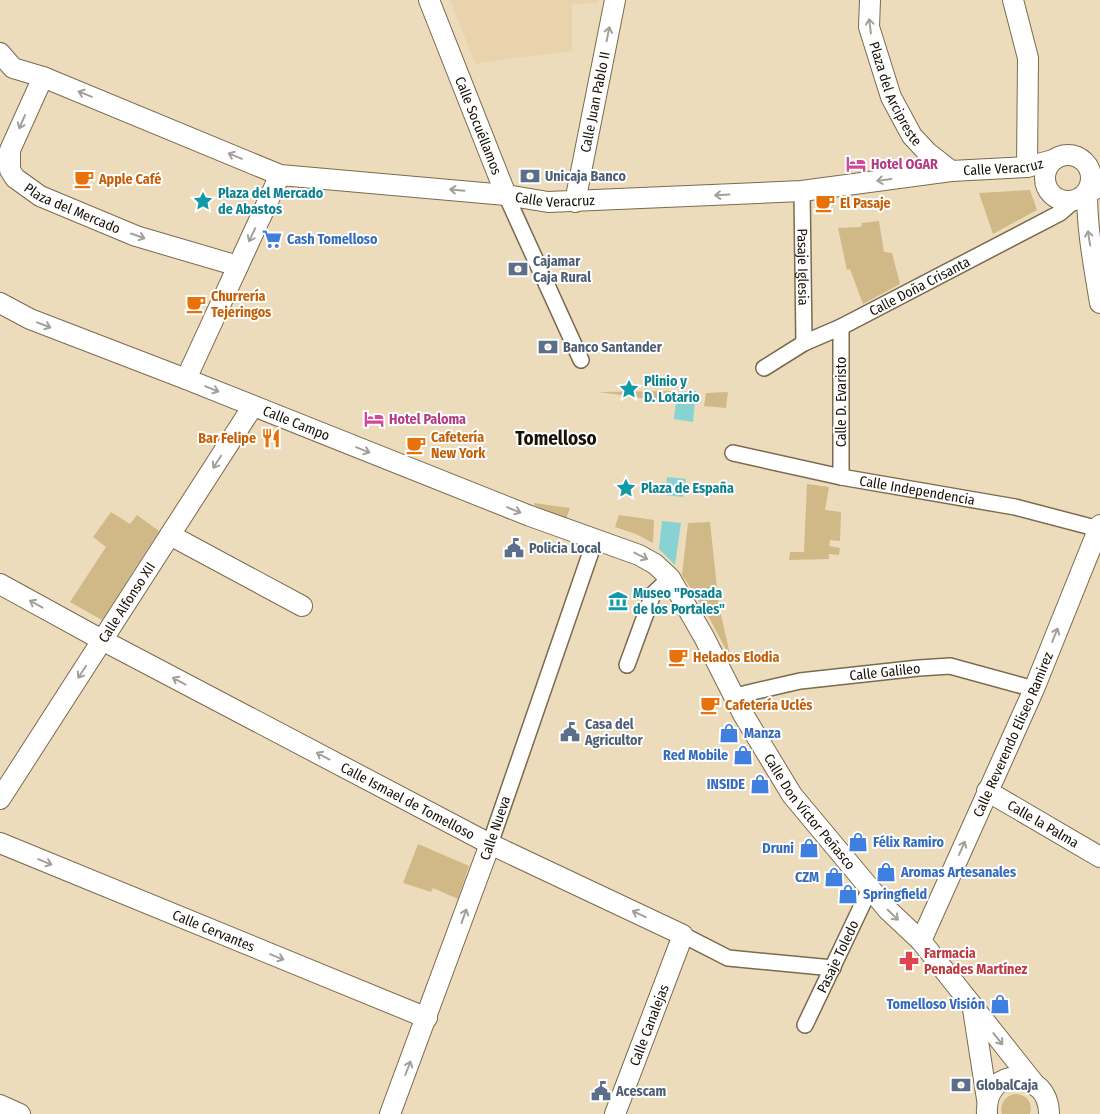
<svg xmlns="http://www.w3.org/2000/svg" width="1100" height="1114" font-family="'Fira Sans Condensed',sans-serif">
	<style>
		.built { fill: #e8d3ac }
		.green { fill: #d0b887 }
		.water { fill: #89d2d4 }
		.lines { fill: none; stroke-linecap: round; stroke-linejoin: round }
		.pedestrian-casing { stroke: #7a6b4e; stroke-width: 18 }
		.minor-casing { stroke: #7a6b4e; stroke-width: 22 }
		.pedestrian { stroke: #fff; stroke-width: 15 }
		.minor { stroke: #fff; stroke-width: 20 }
		.oneway { stroke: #a3a09c }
		.labels { text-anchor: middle; stroke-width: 4; stroke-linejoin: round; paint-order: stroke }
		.street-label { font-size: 14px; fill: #181207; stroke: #fff }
		.hotel-label { font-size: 14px; font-weight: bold; fill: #b23c85; stroke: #fff; text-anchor: start }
		.service-label { font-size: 14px; font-weight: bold; fill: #4e5e75; stroke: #fff; text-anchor: start }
		.food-label { font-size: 14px; font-weight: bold; fill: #c56008; stroke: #fff; text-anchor: start }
		.culture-label { font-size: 14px; font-weight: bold; fill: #0d838f; stroke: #fff; text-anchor: start }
		.shop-label { font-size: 14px; font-weight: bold; fill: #366cbe; stroke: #fff; text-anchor: start }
		.health-label { font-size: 14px; font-weight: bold; fill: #be3a42; stroke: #fff; text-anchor: start }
		.district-label { font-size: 19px; font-weight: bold; fill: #181207; stroke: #fff }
	</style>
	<rect width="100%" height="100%" fill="#eddcbc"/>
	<!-- built -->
	<path class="built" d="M450,0h149l-1,3 -26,1v47l-67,8 -30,5z"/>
	<!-- green -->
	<g class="green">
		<path d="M1030,190l7,20 -44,24 -14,-41z"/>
		<path d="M879,221l5,31 8,1 8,31 -37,20 -13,-35 -3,1 -9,-42 23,-1 1,-4z"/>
		<path d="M672,391l-2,11 -71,-10z"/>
		<path d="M728,392l-2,16 -22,-2 2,-13z"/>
		<path d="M807,484l22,3 -4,23 16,2 -1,29 -10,-1 -1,6 11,2 -1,7 -10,-1v5l-40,1 1,-8h14z"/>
		<path d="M534,503l36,5 -4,11 -31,-11z"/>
		<path d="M111,512l19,12 7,-9 22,16 -57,89 -32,-18 36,-55 -13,-10z"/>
		<path d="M619,515l35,5 -1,23 -17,-9 -21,-7z"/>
		<path d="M710,522l9,84 12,53 -25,-47 -24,-37 6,-52z"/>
		<path d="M418,844l51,22 -11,33 -25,-11 -2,4 -28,-9z"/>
		<path d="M1016,1094c11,1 17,9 14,20h-28c-3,-11 4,-19 14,-20z"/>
	</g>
	<!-- water -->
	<g class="water">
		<path d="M696,391l-3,31 -19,-3 3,-27z"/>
		<path d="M667,477l19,2 -3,18 -18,-2z"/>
		<path d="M662,521l19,2 -6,42 -16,-16z"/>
	</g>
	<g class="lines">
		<defs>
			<g id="pedestrian">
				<path id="s1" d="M802,191l2,152"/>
				<path d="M506,195l75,165"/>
				<path d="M841,327v150"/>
				<path id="s2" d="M764,368l40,-25 37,-16 219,-114 14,-12"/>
				<path id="s3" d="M733,453l108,24 174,30 84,22"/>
				<path d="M627,665l26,-71 17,-16"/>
				<path id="s4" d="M735,696l65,-15 119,-13 31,-2 84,23"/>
				<path d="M490,844l105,-304"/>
				<path d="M683,935l45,23 105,10"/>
				<path id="s5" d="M805,1025l61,-128 7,-6"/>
			</g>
			<g id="minor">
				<path id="s6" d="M429,0l77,195"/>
				<path id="s7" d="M870,0l-1,27 22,70 21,39 16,17 23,18"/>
				<path d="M1013,0l15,58 -1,109"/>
				<path id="s8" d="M0,53l13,15 30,9 237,98 226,20 42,7 254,-11 149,-20 76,-4 26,-7"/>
				<path id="s9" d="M43,77l-33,73v20l5,8 25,18 96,40 102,30"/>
				<circle cx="1068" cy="178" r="23"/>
				<path d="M1095,189l-8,4c0,37 7,73 13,110"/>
				<path id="s10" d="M575,202l40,-202"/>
				<path id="s11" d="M0,303l30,16 156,60 344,137 109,39 16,9 15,14 34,59 39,77 49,81 96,115 33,31 116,146"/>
				<path d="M186,379l94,-204"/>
				<path d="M170,535l132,71"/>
				<path id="s12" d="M0,584l102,56 388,204 193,91 -68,179"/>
				<path id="s13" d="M987,791l113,66"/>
				<path id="s14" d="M0,799l253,-393"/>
				<path id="s15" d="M0,843l427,175"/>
				<path id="s16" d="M921,941l113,-252 66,-164"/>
				<path d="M973,1009l14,90"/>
				<path d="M0,1105l20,9"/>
				<path d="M390,1114l100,-270"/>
				<path d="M987,1114c-3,-51 62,-46 62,0"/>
			</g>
		</defs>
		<!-- pedestrian casing -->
		<use href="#pedestrian" class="pedestrian-casing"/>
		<!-- minor casing -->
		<use href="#minor" class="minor-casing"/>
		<!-- pedestrian -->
		<use href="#pedestrian" class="pedestrian"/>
		<!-- minor -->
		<use href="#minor" class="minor"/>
	</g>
	<!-- one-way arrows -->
	<defs><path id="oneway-shaft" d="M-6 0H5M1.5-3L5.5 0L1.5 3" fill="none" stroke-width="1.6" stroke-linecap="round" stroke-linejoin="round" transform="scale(1.25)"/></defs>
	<g class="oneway">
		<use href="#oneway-shaft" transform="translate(870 26) rotate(-97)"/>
		<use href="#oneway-shaft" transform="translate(608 34) rotate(-79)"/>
		<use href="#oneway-shaft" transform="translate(85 94) rotate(-158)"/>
		<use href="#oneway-shaft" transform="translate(22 122) rotate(114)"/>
		<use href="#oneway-shaft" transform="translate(235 156) rotate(-158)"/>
		<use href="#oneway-shaft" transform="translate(884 180) rotate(172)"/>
		<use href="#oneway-shaft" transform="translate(457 190) rotate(-175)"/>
		<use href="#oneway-shaft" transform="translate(722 195) rotate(177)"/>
		<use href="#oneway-shaft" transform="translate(252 235) rotate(115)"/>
		<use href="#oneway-shaft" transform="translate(138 236) rotate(19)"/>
		<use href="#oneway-shaft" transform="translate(1089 238) rotate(-99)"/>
		<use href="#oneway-shaft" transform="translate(44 325) rotate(21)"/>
		<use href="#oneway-shaft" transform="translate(212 389) rotate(22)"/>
		<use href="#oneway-shaft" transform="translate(363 450) rotate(22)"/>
		<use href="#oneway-shaft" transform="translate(217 462) rotate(123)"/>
		<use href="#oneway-shaft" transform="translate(514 510) rotate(22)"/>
		<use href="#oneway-shaft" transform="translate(641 556) rotate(27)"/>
		<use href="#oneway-shaft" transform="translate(36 604) rotate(-151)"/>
		<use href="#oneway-shaft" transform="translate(1055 635) rotate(-68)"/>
		<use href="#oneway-shaft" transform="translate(82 672) rotate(123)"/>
		<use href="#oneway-shaft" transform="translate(179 681) rotate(-152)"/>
		<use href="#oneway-shaft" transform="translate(323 756) rotate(-152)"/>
		<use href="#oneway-shaft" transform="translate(962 848) rotate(-66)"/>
		<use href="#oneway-shaft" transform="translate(45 862) rotate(22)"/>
		<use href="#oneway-shaft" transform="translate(639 914) rotate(-155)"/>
		<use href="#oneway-shaft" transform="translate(893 915) rotate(44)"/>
		<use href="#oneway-shaft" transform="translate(464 916) rotate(-70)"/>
		<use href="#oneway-shaft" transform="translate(277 957) rotate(22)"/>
		<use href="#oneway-shaft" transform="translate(998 1039) rotate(51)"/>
		<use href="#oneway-shaft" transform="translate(408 1068) rotate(-69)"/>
	</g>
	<!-- icons -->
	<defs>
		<symbol id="hotel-bare" viewBox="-9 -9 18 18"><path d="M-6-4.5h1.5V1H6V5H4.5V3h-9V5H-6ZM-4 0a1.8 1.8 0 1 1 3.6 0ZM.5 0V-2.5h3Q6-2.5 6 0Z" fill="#d1479c" stroke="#fff" stroke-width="2.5" paint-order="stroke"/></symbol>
		<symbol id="bank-bare" viewBox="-9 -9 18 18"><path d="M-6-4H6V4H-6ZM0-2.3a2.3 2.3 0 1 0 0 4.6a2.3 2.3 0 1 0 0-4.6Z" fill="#5c6f8a" stroke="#fff" stroke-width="2.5" paint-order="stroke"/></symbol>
		<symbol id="cafe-bare" viewBox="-9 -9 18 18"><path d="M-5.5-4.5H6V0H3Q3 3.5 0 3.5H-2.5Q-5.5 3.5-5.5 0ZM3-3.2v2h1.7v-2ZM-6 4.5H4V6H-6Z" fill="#e8710a" stroke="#fff" stroke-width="2.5" paint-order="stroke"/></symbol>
		<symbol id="sight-bare" viewBox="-9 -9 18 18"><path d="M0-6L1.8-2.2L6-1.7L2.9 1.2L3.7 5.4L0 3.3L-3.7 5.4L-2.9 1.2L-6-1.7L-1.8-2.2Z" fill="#0f9aa8" stroke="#fff" stroke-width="2.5" paint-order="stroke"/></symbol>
		<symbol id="supermarket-bare" viewBox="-9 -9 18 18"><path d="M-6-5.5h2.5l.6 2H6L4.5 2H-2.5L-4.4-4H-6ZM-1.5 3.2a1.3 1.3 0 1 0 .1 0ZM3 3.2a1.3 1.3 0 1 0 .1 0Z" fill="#3f7fe0" stroke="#fff" stroke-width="2.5" paint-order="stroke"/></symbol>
		<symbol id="restaurant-bare" viewBox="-9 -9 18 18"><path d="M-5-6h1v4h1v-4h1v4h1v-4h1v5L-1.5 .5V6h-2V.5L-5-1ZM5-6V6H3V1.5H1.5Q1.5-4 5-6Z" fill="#e8710a" stroke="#fff" stroke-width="2.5" paint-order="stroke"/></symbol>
		<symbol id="civic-bare" viewBox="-9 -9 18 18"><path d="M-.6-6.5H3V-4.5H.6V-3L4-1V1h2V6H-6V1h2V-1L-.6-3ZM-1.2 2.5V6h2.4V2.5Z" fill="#5c6f8a" stroke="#fff" stroke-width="2.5" paint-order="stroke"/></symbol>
		<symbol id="museum-bare" viewBox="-9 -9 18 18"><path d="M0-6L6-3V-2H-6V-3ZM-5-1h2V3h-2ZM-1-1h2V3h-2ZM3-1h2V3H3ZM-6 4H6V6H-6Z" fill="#0f9aa8" stroke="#fff" stroke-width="2.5" paint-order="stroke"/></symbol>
		<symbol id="shop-bare" viewBox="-9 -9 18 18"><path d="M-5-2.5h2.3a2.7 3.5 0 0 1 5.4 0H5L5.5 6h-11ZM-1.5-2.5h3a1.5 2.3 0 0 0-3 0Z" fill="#3f7fe0" stroke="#fff" stroke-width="2.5" paint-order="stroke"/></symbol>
		<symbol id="pharmacy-bare" viewBox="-9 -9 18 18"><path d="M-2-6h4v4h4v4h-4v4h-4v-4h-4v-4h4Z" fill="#e0444e" stroke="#fff" stroke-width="2.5" paint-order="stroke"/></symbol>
	</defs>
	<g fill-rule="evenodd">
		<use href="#hotel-bare" x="842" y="150" width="28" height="28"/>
		<use href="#bank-bare" x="516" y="162" width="28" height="28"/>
		<use href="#cafe-bare" x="70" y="165" width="28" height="28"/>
		<use href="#sight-bare" x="189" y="187" width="28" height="28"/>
		<use href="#cafe-bare" x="811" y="189" width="28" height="28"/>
		<use href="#supermarket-bare" x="258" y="225" width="28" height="28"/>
		<use href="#bank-bare" x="504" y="255" width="28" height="28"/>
		<use href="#cafe-bare" x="182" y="290" width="28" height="28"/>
		<use href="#bank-bare" x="534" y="333" width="28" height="28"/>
		<use href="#sight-bare" x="615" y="375" width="28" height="28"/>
		<use href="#hotel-bare" x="360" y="405" width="28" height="28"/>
		<use href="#restaurant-bare" x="257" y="424" width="28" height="28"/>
		<use href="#cafe-bare" x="402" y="431" width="28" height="28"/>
		<use href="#sight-bare" x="612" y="474" width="28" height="28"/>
		<use href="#civic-bare" x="500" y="534" width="28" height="28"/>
		<use href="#museum-bare" x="604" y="587" width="28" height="28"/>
		<use href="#cafe-bare" x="664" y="643" width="28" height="28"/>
		<use href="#cafe-bare" x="696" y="691" width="28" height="28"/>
		<use href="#civic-bare" x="556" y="718" width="28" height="28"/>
		<use href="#shop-bare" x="715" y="719" width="28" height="28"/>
		<use href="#shop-bare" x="729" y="741" width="28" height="28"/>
		<use href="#shop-bare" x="746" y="770" width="28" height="28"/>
		<use href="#shop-bare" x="844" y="828" width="28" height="28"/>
		<use href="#shop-bare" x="795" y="834" width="28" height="28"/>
		<use href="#shop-bare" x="872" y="858" width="28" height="28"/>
		<use href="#shop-bare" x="820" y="863" width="28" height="28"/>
		<use href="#shop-bare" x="834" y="880" width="28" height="28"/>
		<use href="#pharmacy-bare" x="895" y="947" width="28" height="28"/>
		<use href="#shop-bare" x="986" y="990" width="28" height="28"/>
		<use href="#bank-bare" x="947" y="1071" width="28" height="28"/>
		<use href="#civic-bare" x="587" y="1077" width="28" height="28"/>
	</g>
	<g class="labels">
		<!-- street labels -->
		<g class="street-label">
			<text dy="5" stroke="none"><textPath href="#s7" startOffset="99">Plaza del Arcipreste</textPath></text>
			<text dy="5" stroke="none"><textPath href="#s10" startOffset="102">Calle Juan Pablo II</textPath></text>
			<text dy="5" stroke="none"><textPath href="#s6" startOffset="135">Calle Socuéllamos</textPath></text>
			<text dy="5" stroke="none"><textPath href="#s8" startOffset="1034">Calle Veracruz</textPath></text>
			<text dy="5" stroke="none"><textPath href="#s8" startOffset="584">Calle Veracruz</textPath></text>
			<text dy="5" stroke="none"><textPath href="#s9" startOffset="175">Plaza del Mercado</textPath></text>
			<text dy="5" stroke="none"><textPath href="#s1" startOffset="76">Pasaje Iglesia</textPath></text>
			<text dy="5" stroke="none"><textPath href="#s2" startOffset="176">Calle Doña Crisanta</textPath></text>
			<text transform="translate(841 402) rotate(-90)" y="5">Calle D. Evaristo</text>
			<text dy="5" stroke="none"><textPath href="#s11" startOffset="320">Calle Campo</textPath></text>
			<text dy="5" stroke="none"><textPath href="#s3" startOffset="188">Calle Independencia</textPath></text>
			<text dy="5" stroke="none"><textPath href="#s14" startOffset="234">Calle Alfonso XII</textPath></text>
			<text dy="5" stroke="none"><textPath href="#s4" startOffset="152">Calle Galileo</textPath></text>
			<text dy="5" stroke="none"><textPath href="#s16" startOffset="226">Calle Reverendo Eliseo Ramirez</textPath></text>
			<text dy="5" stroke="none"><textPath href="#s12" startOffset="462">Calle Ismael de Tomelloso</textPath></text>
			<text dy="5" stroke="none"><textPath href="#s11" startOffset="999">Calle Don Víctor Peñasco</textPath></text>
			<text dy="5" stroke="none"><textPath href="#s13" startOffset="65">Calle la Palma</textPath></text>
			<text transform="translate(495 828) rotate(-71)" y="5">Calle Nueva</text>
			<text dy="5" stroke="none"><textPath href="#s15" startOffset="231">Calle Cervantes</textPath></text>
			<text dy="5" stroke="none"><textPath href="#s5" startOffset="76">Pasaje Toledo</textPath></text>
			<text transform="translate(649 1025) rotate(-69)" y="5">Calle Canalejas</text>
		</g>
		<!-- hotel labels -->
		<g class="hotel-label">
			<text x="871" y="169">Hotel OGAR</text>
			<text x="389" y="424">Hotel Paloma</text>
		</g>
		<!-- service labels -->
		<g class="service-label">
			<text x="545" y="181">Unicaja Banco</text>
			<text x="533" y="266">Cajamar<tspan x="533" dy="16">Caja Rural</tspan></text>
			<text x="563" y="352">Banco Santander</text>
			<text x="529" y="553">Policia Local</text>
			<text x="585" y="729">Casa del<tspan x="585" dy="16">Agricultor</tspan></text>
			<text x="976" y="1090">GlobalCaja</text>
			<text x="616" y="1096">Acescam</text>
		</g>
		<!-- food labels -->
		<g class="food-label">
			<text x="99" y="184">Apple Café</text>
			<text x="840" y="208">El Pasaje</text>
			<text x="211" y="301">Churrería<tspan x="211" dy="16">Tejeringos</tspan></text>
			<text x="431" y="442">Cafetería<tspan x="431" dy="16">New York</tspan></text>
			<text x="256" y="443" text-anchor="end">Bar Felipe</text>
			<text x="693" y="662">Helados Elodia</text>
			<text x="725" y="710">Cafetería Uclés</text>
		</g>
		<!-- culture labels -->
		<g class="culture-label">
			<text x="218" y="198">Plaza del Mercado<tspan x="218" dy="16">de Abastos</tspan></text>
			<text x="644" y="386">Plinio y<tspan x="644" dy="16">D. Lotario</tspan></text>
			<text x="641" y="493">Plaza de España</text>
			<text x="633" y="598">Museo "Posada<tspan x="633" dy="16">de los Portales"</tspan></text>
		</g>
		<!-- shop labels -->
		<g class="shop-label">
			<text x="287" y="244">Cash Tomelloso</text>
			<text x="744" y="738">Manza</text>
			<text x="728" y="760" text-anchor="end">Red Mobile</text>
			<text x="745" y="789" text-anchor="end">INSIDE</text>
			<text x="873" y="847">Félix Ramiro</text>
			<text x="794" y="853" text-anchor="end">Druni</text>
			<text x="901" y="877">Aromas Artesanales</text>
			<text x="819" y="882" text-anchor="end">CZM</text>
			<text x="863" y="899">Springfield</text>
			<text x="985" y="1009" text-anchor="end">Tomelloso Visión</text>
		</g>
		<!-- health labels -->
		<g class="health-label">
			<text x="924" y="958">Farmacia<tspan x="924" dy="16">Penades Martínez</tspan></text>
		</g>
		<!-- district labels -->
		<g class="district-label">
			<text x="556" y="445">Tomelloso</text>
		</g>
	</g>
</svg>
